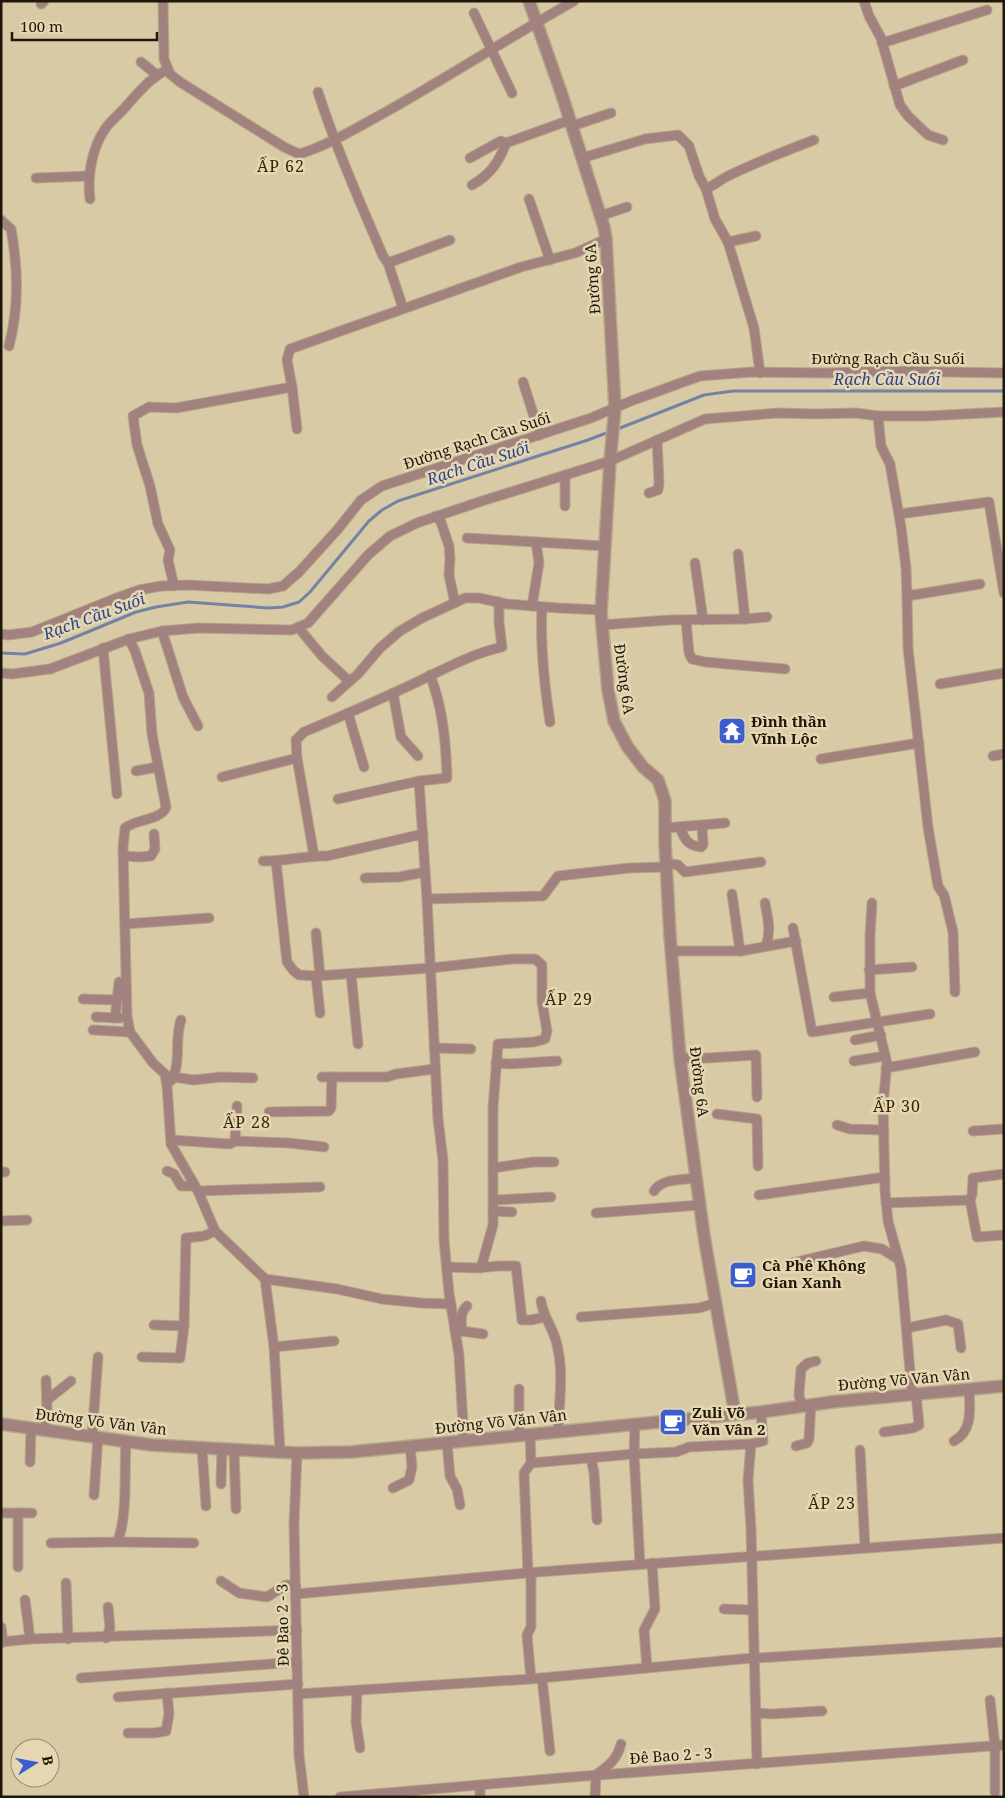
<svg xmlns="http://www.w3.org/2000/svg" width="1005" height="1798" font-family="'Noto Serif',serif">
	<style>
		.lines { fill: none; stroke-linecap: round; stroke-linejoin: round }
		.stream { stroke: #7482a6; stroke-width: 3 }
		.minor-casing { stroke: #b4a687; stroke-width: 11 }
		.tertiary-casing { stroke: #b4a687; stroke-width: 14 }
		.minor { stroke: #a1827e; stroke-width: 9 }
		.tertiary { stroke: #a1827e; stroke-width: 11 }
		.labels { text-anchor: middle; stroke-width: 5; stroke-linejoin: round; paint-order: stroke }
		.street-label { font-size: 15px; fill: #1e180b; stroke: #e6d7b3 }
		.poi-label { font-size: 15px; font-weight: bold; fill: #1e180b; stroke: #e6d7b3; text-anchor: start }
		.neighbourhood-label { font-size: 16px; letter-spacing: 1px; fill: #352808; stroke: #e6d7b3 }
		.water-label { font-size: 16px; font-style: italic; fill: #2e4488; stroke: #e6d7b3 }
	</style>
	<rect width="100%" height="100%" fill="#d9caa6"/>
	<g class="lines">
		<!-- stream -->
		<g class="stream">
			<path d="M615,430l89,-35 29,-4h271"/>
			<path d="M1,653l24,1 36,-11 75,-31 20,-5 32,-5 81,6 14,-1 16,-5 11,-10 59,-71 13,-11 16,-9 190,-61 21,-8"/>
		</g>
		<defs>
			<g id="minor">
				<path d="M163,1l1,58 6,15 10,8 104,65 15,7c30,-9 57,-26 85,-41 64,-36 126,-76 190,-112"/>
				<path d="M864,1l5,15 12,22 19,67 8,11 20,19 15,5"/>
				<path d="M41,4l3,-3"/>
				<path d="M474,13l38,80"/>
				<path d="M882,43l105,-33"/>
				<path d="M141,62l16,13"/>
				<path d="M894,86l69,-26"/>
				<path d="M318,92c18,56 42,110 65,164l5,7 62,-23"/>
				<path d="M572,126l39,-13"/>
				<path d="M470,158l31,-17 5,2 64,-23"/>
				<path d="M582,158l63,-19 33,-4 11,11 10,30 7,13 9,30 13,23 28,-6"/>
				<path d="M36,178l53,-2"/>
				<path d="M472,185c18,-10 27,-23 34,-42"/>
				<path d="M706,189c9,-4 15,-10 24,-14 27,-13 55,-24 84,-35"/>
				<path d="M90,199c-3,-23 2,-51 15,-70 6,-9 16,-16 23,-25 14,-15 22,-26 40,-35"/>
				<path d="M529,199l21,61"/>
				<path d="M600,216l27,-9"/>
				<path d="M1,220l10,9c7,38 8,79 -2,117"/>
				<path d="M728,242l26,86 6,45"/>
				<path d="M388,263l15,45"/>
				<path d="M523,382l17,53"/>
				<path d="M292,387l5,42"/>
				<path d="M878,416l3,30 9,18 11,63 5,41 1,28"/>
				<path d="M649,493l9,-3 1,-7 -2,-43"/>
				<path d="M565,506v-31"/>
				<path d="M899,514l90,-12 15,91"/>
				<path d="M436,516l5,6 8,24 1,12 -1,17 6,28"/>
				<path d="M467,538l138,8"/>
				<path d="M738,554l7,65"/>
				<path d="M695,563l8,57"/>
				<path d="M174,586l-6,-26 2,-10 -12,-26 -8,-38 -13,-41 -4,-29 16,-9 27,1 116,-21 -5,-27 3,-11 231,-82 54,-14 31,-14"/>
				<path d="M532,606l7,-43 -3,-21"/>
				<path d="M542,607c-2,39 2,76 8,115"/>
				<path d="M686,621l3,32 3,6 13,3 80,7"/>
				<path d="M601,625l68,-5 76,-1 22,-2"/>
				<path d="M298,627l24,29 27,25"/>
				<path d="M162,631l21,66 15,29"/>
				<path d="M1,634l7,1 24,-3 82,-33 25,-9 22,-4 27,-1 80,4 15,-3 16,-14 39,-43 23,-29 21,-14 209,-68 40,-17 69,-25 52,-4 76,1 63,-2 113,2"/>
				<path d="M129,639l6,12 14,42 3,41 14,73c-4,13 -30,12 -41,21l-2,19 1,45 3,124 3,16 23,31 12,11 2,12 4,58 27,47 17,40 50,48 9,68 6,104"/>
				<path d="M103,648l14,146"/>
				<path d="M1,673l11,1 38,-5 79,-30 33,-8 37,-3 93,2 16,-7 60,-68 22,-19 27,-13 62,-21 131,-41 95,-42 73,-6 38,1 40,-1 22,3h48l78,-4"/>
				<path d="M430,675c13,33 16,68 17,103l-28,3 8,118 11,220 5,41 1,80 5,53 10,62 5,86"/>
				<path d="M940,684l64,-11"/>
				<path d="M393,693l8,44 17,19"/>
				<path d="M332,697l26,-23 22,-26 20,-17 22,-13 43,-20h14l28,6 52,4 43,2"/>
				<path d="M348,713l16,54"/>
				<path d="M993,756l11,-2"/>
				<path d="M821,759l98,-16"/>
				<path d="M136,771l21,-4"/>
				<path d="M222,777l75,-19"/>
				<path d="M338,799l81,-18"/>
				<path d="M680,827c4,12 8,19 21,20l2,-2 -1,-20"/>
				<path d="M665,828l60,-5"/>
				<path d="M124,856l15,1 12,-1 4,-7 -1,-15"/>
				<path d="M314,856l-17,-98 -1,-18 8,-8c38,-16 75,-32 113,-50 28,-13 54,-28 85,-35l-3,-25v-20"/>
				<path d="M263,861c21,1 42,-6 64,-5l96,-22"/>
				<path d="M276,861l11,101 6,8 6,5 17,1 115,-8 82,-9h22l7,6v37l5,29 -2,8 -11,3 -36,2 -5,64v117l-12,43"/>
				<path d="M666,863l12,2 7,7 76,-10"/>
				<path d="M365,878l34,-1 26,-5"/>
				<path d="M732,894l8,57"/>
				<path d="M427,899l116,-3 15,-20 71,-8 37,-1"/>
				<path d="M765,903c3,15 6,28 1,43"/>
				<path d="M872,903l-2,33v57l17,70 -4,42 2,86 3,30 13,47 11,126"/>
				<path d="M125,924l84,-6"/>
				<path d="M793,928l19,104 118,-18"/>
				<path d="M316,933l4,42"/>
				<path d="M671,951h70l55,-10"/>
				<path d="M869,970l43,-3"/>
				<path d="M351,974l7,70"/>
				<path d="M316,976l4,37"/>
				<path d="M955,992l-2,-60 -9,-37 -6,-9 -10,-59 -20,-179 -1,-52 73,-12"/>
				<path d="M834,997l36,-4"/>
				<path d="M83,999l34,1"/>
				<path d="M96,1017l24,1"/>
				<path d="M115,1018l4,-36"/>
				<path d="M93,1030l37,2"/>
				<path d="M855,1040l26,-5"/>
				<path d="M434,1048l37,1"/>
				<path d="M680,1058h27l49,-3 1,42"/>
				<path d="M854,1061l31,-5"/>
				<path d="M496,1063l14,1 47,-3"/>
				<path d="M886,1068l89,-16"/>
				<path d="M173,1077l21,3 27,-3 32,1"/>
				<path d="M322,1077h65l9,-3 39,-5"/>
				<path d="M171,1081c11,-18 3,-42 10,-61"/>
				<path d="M269,1112l60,-1 2,-3 1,-31"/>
				<path d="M717,1114l40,5 1,47"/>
				<path d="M837,1125l13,4 34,1"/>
				<path d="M973,1131l31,-2"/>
				<path d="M171,1140l59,4 5,-3 54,2 35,4"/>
				<path d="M235,1141l2,-35"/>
				<path d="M493,1168l40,-6h21"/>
				<path d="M167,1171l7,3 7,12h14"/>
				<path d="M1,1172h4"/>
				<path d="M1004,1174l-31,4 -1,17 -2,5 7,37 27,-2"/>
				<path d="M198,1191l122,-4"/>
				<path d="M654,1191c8,-13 28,-11 43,-13"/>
				<path d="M759,1195l126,-18"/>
				<path d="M494,1200l57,-3"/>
				<path d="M886,1203l84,-3"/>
				<path d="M493,1211l19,1"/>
				<path d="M596,1213l104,-8"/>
				<path d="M1,1221l26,-1"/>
				<path d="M792,1263l72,-17 18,3 16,10"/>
				<path d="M447,1267l29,1 23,-2h17l6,54h9l14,-3"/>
				<path d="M265,1279l72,10 45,10 39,4 30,1"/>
				<path d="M541,1301c2,16 13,28 16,44 7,27 2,59 1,86"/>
				<path d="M581,1317l118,-9 17,-5"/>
				<path d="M154,1325l30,1"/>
				<path d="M907,1328l39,-8 12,4 3,24"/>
				<path d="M462,1331c-1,-9 -2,-19 5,-25"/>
				<path d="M455,1332l7,-1 21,3"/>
				<path d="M274,1347l60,-6"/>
				<path d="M142,1357l38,1 4,-32 2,-88 18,-2 11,-5"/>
				<path d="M47,1400l24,-19"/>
				<path d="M802,1406l-3,-11 2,-26 7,-6 8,-2"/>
				<path d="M635,1424l-1,30 42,-2 13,-5 62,-3"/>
				<path d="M45,1430l2,-21 -1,-29"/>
				<path d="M884,1432l29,-4 6,-3 -3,-31"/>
				<path d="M519,1435v-46"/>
				<path d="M92,1437l6,-80"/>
				<path d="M954,1441c19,-10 16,-33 15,-52"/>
				<path d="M447,1443l3,33 7,13 3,16"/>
				<path d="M796,1446l11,-3 2,-4 2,-35"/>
				<path d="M202,1448l4,58"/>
				<path d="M234,1450l2,59"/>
				<path d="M860,1450l5,98"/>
				<path d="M297,1453l-3,72 5,230 5,42"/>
				<path d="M591,1459l3,13 3,48"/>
				<path d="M30,1462l1,-34"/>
				<path d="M531,1463l103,-9 6,110"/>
				<path d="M221,1484l1,-35"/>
				<path d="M393,1488l16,-8 3,-13 -2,-21"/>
				<path d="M94,1495l4,-58"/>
				<path d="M1,1513h31"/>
				<path d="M117,1542l77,1"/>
				<path d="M51,1543l66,-1c11,-23 7,-73 9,-101"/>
				<path d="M18,1567v-54"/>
				<path d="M528,1573l-4,-100 7,-10 -1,-29"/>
				<path d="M221,1581l18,12 28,4 19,-12 10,1"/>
				<path d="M66,1583l2,56"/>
				<path d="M296,1594l242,-22 466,-34"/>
				<path d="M25,1600l5,39"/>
				<path d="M724,1609l29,1"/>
				<path d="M1,1627l2,15"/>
				<path d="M106,1638l4,-10 -2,-21"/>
				<path d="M1,1642l29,-3 267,-9"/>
				<path d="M647,1668l-3,-38 11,-21 -3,-46"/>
				<path d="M81,1678l216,-16"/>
				<path d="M542,1678l8,73"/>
				<path d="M531,1679l-4,-44 4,-8v-55"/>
				<path d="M357,1691l-1,31 4,26"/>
				<path d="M298,1694l233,-15 210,-20 263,-17"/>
				<path d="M118,1697l180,-13"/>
				<path d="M990,1700l5,46v46"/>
				<path d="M757,1713l15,1 50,-3"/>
				<path d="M128,1733h26l12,-2 3,-17 -2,-21"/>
				<path d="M757,1764l-6,-235 -3,-49 3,-36 12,-3 -2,-29"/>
				<path d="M480,1785v12"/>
				<path d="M340,1797l232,-20 432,-32"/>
				<path d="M595,1797l1,-22c12,-9 21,-15 25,-31"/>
			</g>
			<g id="tertiary">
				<path d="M529,1l32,91 43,135 2,12 9,169 -5,53 -9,152 7,77 6,31 13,25 16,21 15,13 7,21v42l5,93 10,122 24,178 31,178"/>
				<path d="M1,1424l151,21 145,8 54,-1 410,-40 71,-10 172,-16"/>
			</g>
		</defs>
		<!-- minor casing -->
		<use href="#minor" class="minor-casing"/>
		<!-- tertiary casing -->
		<use href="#tertiary" class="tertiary-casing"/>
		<!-- minor -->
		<use href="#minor" class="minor"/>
		<!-- tertiary -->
		<use href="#tertiary" class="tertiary"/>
	</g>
	<!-- icons -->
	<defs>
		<symbol id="temple-square" viewBox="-11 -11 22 22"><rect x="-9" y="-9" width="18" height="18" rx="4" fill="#3b5dce" stroke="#e6d7b3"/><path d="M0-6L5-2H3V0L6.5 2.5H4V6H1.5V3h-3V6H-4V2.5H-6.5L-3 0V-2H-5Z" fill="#fff"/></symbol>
		<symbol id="cafe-square" viewBox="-11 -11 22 22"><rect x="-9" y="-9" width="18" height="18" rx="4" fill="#3b5dce" stroke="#e6d7b3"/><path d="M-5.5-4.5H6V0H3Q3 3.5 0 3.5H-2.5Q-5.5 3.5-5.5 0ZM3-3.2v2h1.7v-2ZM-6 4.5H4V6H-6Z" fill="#fff"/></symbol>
	</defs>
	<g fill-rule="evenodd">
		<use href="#temple-square" x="716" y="715" width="32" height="32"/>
		<use href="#cafe-square" x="727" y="1259" width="32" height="32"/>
		<use href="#cafe-square" x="657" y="1406" width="32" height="32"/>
	</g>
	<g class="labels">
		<!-- street labels -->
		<g class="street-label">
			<text transform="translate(593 279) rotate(-94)" y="5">Đường 6A</text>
			<text x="888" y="364">Đường Rạch Cầu Suối</text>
			<text transform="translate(477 441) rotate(-18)" y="5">Đường Rạch Cầu Suối</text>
			<text transform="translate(624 679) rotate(82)" y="5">Đường 6A</text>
			<text transform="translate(699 1082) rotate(83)" y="5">Đường 6A</text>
			<text transform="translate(904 1380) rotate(-5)" y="5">Đường Võ Văn Vân</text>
			<text transform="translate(101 1422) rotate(7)" y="5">Đường Võ Văn Vân</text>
			<text transform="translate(501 1422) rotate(-6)" y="5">Đường Võ Văn Vân</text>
			<text transform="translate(283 1625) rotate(-91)" y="5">Đê Bao 2 - 3</text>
			<text transform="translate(671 1756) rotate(-4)" y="5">Đê Bao 2 - 3</text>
		</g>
		<!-- poi labels -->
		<g class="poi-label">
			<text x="751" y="727">Đình thần<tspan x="751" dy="17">Vĩnh Lộc</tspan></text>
			<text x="762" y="1271">Cà Phê Không<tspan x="762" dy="17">Gian Xanh</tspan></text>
			<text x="692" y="1418">Zuli Võ<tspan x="692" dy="17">Văn Vân 2</tspan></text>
		</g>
		<!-- neighbourhood labels -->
		<g class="neighbourhood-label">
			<text x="281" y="172">ẤP 62</text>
			<text x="569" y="1005">ẤP 29</text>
			<text x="897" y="1112">ẤP 30</text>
			<text x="247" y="1128">ẤP 28</text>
			<text x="832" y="1509">ẤP 23</text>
		</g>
		<!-- water labels -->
		<g class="water-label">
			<text x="887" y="385">Rạch Cầu Suối</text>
			<text transform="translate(478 463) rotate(-18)" y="6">Rạch Cầu Suối</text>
			<text transform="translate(94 616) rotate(-20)" y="6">Rạch Cầu Suối</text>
		</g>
	</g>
	<!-- border -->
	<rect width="1005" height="1798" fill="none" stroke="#1e180b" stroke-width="5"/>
	<!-- north arrow -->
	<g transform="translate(35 1763) rotate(79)"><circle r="24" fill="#e6d7b3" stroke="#968b70"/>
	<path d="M0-4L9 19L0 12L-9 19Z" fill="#3b5dce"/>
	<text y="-8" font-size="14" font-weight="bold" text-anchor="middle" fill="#1e180b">B</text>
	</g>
	<!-- scale -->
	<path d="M12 32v8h145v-8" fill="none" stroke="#1e180b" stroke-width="2.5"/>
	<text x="20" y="32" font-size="15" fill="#1e180b" stroke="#e6d7b3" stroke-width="4" paint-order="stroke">100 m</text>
</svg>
